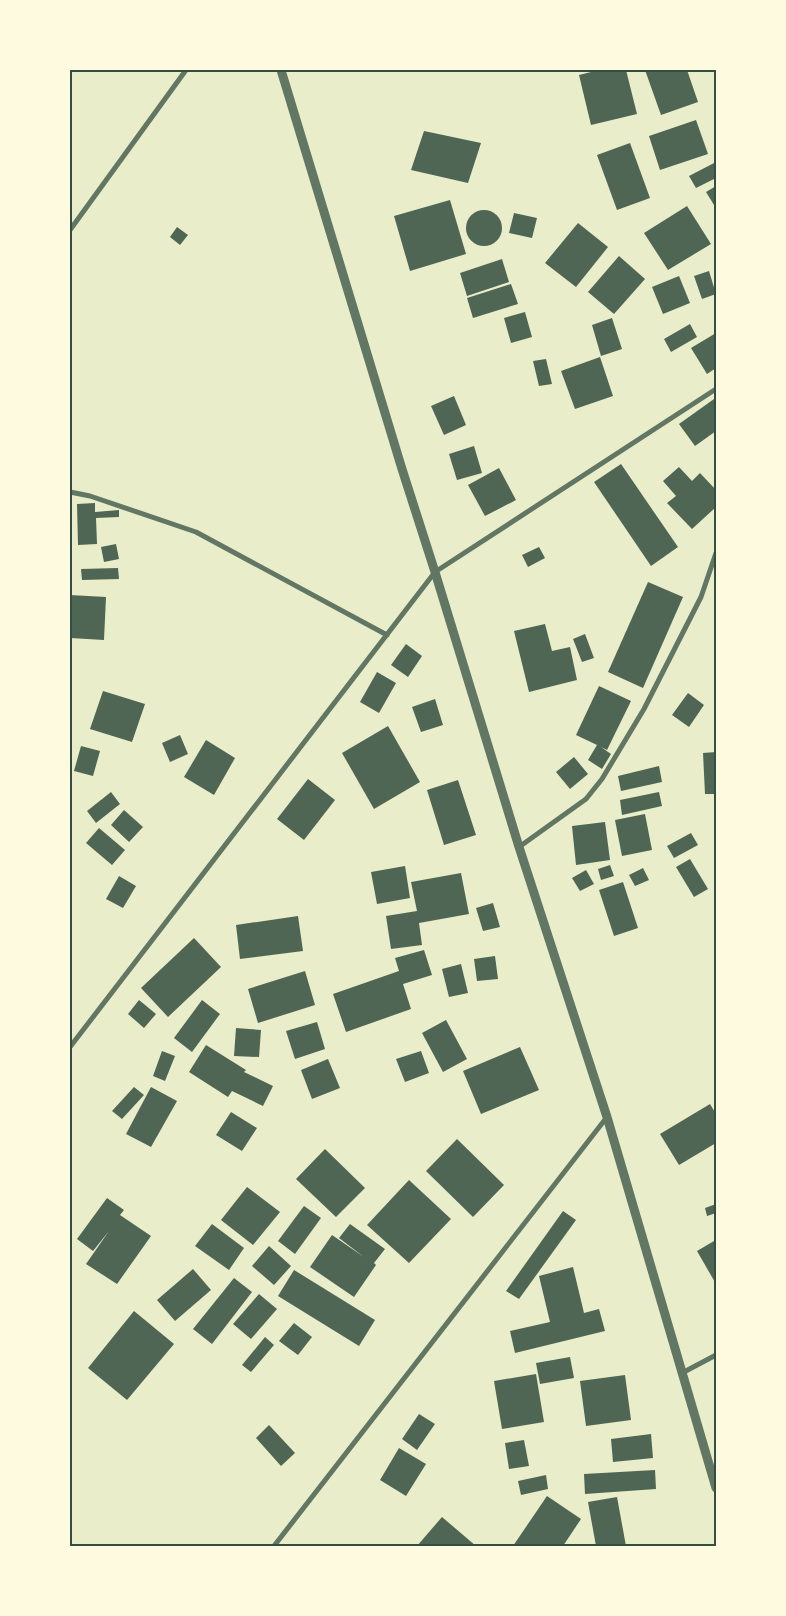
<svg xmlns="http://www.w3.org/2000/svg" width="786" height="1616" font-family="Rubik,sans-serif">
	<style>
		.building { fill: #4f6655 }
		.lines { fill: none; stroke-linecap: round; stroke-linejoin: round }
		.minor { stroke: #617663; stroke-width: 5 }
		.tertiary { stroke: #617663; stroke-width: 9 }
		.neatline { fill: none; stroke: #344e41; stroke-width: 2 }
	</style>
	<rect width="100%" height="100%" fill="#e9edc9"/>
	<!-- building -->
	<g class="building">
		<path d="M599,70h27l11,44 -46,11 -12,-50z"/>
		<path d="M645,70h42l11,32 -37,13z"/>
		<path d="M696,120l12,34 -48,16 -11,-34z"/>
		<path d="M424,131l57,12 -13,40 -57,-13z"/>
		<path d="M630,143l20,55 -33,12 -20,-55z"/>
		<path d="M716,162v16l-20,10 -7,-12z"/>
		<path d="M716,186v18l-2,1 -8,-13z"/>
		<path d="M450,200l16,54 -56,17 -16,-55z"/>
		<path d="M687,206l24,38 -43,26 -24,-37z"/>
		<circle cx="484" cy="228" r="18"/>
		<path d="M514,213l23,5 -5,20 -23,-5z"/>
		<path d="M578,223l30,24 -32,40 -31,-24z"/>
		<path d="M177,227l11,8 -8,10 -10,-8z"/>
		<path d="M619,256l26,23 -31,35 -26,-22z"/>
		<path d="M502,259l7,23 -42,14 -7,-23z"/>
		<path d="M709,271l7,23 -14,5 -8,-23z"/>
		<path d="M679,276l11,27 -27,11 -11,-27z"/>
		<path d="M511,284l7,20 -45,14 -6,-20z"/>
		<path d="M525,312l7,25 -21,6 -7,-25z"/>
		<path d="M612,318l10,31 -21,7 -9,-31z"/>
		<path d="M690,324l7,13 -26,15 -7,-13z"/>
		<path d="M716,333v35l-9,6 -16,-26z"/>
		<path d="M600,357l13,39 -38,13 -14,-38z"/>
		<path d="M546,359l6,25 -13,2 -6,-25z"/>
		<path d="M454,396l12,29 -22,10 -13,-29z"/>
		<path d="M714,399l2,2v30l-21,15 -16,-22z"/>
		<path d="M474,446l8,27 -25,7 -8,-26z"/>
		<path d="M621,464l57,83 -27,19 -57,-84z"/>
		<path d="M679,467l13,14 8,-8 16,17v17l-24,22 -25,-26 9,-7 -13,-15z"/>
		<path d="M499,468l17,32 -31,16 -17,-31z"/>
		<path d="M95,503v9l24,-2v7l-23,1 1,26 -19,1 -1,-41z"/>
		<path d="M116,544l3,15 -15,3 -3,-15z"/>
		<path d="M539,547l6,11 -17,9 -6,-12z"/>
		<path d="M118,568l1,11 -37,1 -1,-11z"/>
		<path d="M648,582l35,15 -40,91 -35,-16z"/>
		<path d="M70,595l36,2 -2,43 -34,-2z"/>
		<path d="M545,624l7,27 18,-4 7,33 -48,12 -15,-61z"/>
		<path d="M585,634l9,24 -12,4 -9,-23z"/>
		<path d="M406,644l16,12 -14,21 -17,-12z"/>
		<path d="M377,672l19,11 -17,30 -19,-11z"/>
		<path d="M599,686l32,15 -24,49 -6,-3 10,7 -9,15 -14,-9 9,-15 -21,-10z"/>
		<path d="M103,691l42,13 -13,38 -42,-13z"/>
		<path d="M688,693l16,12 -15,22 -17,-12z"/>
		<path d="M435,699l8,26 -22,7 -9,-25z"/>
		<path d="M388,726l32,56 -46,27 -32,-56z"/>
		<path d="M180,735l8,19 -18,8 -8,-19z"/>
		<path d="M206,740l29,18 -21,37 -30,-18z"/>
		<path d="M81,746l19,5 -7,25 -19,-5z"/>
		<path d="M716,752v42h-11l-2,-41z"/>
		<path d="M574,757l14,17 -18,15 -14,-17z"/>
		<path d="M659,766l3,16 -41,9 -3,-15z"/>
		<path d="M308,779l27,21 -31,40 -27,-21z"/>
		<path d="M458,780l18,55 -32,10 -17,-55z"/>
		<path d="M111,792l9,12 -24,19 -9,-12z"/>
		<path d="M659,792l3,14 -40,9 -2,-15z"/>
		<path d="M124,810l19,17 -14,15 -18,-17z"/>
		<path d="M645,814l7,36 -30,6 -7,-36z"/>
		<path d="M605,822l5,38 -34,5 -4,-39z"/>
		<path d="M99,828l26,22 -13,15 -26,-22z"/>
		<path d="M691,833l7,12 -24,13 -7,-12z"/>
		<path d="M690,859l18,30 -14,8 -18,-30z"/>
		<path d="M610,865l4,11 -13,4 -3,-11z"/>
		<path d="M405,866l5,32 -33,6 -6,-32z"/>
		<path d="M643,868l6,12 -14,6 -6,-11z"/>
		<path d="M586,870l8,14 -14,7 -8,-13z"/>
		<path d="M461,873l8,41 -50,9 3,22 -31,4 -5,-33 31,-5 -6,-29z"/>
		<path d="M119,876l17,10 -13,22 -17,-9z"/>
		<path d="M623,882l15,46 -24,8 -15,-46z"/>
		<path d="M493,903l7,24 -17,4 -7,-23z"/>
		<path d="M298,916l5,35 -63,8 -4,-34z"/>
		<path d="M194,938l27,29 -53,50 -27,-29z"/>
		<path d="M424,950l8,25 -29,9 8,25 -65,23 -13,-38 66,-23 -4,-13z"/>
		<path d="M495,956l3,23 -21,2 -3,-22z"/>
		<path d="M461,964l7,29 -19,4 -7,-28z"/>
		<path d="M305,971l10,34 -57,18 -10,-34z"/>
		<path d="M139,1000l17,14 -12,14 -16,-14z"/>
		<path d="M202,1000l18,14 -28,38 -18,-14z"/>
		<path d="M446,1020l21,39 -24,13 -21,-39z"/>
		<path d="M317,1022l8,27 -30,10 -9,-28z"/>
		<path d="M236,1028l25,2 -2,27 -25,-1z"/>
		<path d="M206,1045l40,25 -2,2 29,14 -10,20 -31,-15 -4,6 -39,-25z"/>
		<path d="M520,1047l19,43 -58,24 -18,-43z"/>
		<path d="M162,1051l13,5 -10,25 -12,-5z"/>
		<path d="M421,1051l8,22 -24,9 -9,-23z"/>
		<path d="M328,1059l12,29 -28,11 -11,-29z"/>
		<path d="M134,1087l10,8 -22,24 -10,-8z"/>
		<path d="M151,1087l26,14 -26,46 -25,-13z"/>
		<path d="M710,1104l6,10v29l-37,22 -19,-31z"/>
		<path d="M231,1112l26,16 -15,23 -26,-16z"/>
		<path d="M457,1139l47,46 -31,32 -47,-46z"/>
		<path d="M325,1149l40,39 -29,29 -40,-38z"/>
		<path d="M409,1180l42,39 -42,44 -42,-38z"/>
		<path d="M247,1187l33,25 -27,33 -32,-25z"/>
		<path d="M107,1198l17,12 -4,5 31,21 -34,48 -31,-20 23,-33 -16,20 -16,-12z"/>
		<path d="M716,1204v9l-9,3 -2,-8z"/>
		<path d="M304,1206l17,12 -26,36 -17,-13z"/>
		<path d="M563,1211l13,9 -57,79 -13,-8z"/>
		<path d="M212,1224l32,24 -15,22 -34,-24z"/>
		<path d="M350,1224l35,25 -11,14 2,2 -22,32 -44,-30 22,-32 32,22 -25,-19z"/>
		<path d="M714,1241l2,5v38l-19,-33z"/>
		<path d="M269,1246l22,20 -17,19 -22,-19z"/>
		<path d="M573,1267l11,46 15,-4 6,22 -90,22 -5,-22 40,-9 -11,-46z"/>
		<path d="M193,1269l18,21 -36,31 -18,-21z"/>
		<path d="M294,1270l81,50 -16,26 -81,-50z"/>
		<path d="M234,1278l18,14 -40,52 -19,-15z"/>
		<path d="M259,1294l18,15 -26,30 -18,-15z"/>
		<path d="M134,1311l40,33 -47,56 -39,-32z"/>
		<path d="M294,1323l18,14 -14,18 -19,-14z"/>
		<path d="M265,1337l9,8 -23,27 -9,-7z"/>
		<path d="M570,1357l4,21 -34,6 -4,-21z"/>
		<path d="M536,1374l8,48 -42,7 -8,-48z"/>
		<path d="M625,1375l6,45 -45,6 -6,-45z"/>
		<path d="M419,1414l16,10 -18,26 -15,-11z"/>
		<path d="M269,1425l26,28 -14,13 -25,-28z"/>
		<path d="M651,1434l2,24 -40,4 -2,-23z"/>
		<path d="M524,1440l5,26 -20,3 -4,-26z"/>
		<path d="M399,1448l27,16 -20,32 -26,-16z"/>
		<path d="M655,1470l1,19 -71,5 -1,-20z"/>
		<path d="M546,1475l2,14 -27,6 -3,-14z"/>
		<path d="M547,1496l34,23 -18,27h-50z"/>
		<path d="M617,1497l9,49h-30l-8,-44z"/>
		<path d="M442,1517l34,29h-59z"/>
	</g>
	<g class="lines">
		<!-- minor -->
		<g class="minor">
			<path d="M70,230l116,-160"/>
			<path d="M70,492l20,4 106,36 191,103"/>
			<path d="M519,847l67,-48 16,-20 42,-70 57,-112 15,-44"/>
			<path d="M70,1047l365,-475 281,-183"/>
			<path d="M682,1373l34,-18"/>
			<path d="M274,1546l333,-429"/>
		</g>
		<!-- tertiary -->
		<path class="tertiary" d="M281,70l121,399 33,103 84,275 88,270 109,371"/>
	</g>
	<!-- border -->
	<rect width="786" height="1616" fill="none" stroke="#fefae0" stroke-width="142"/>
	<rect x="71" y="71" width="644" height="1474" class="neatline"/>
</svg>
